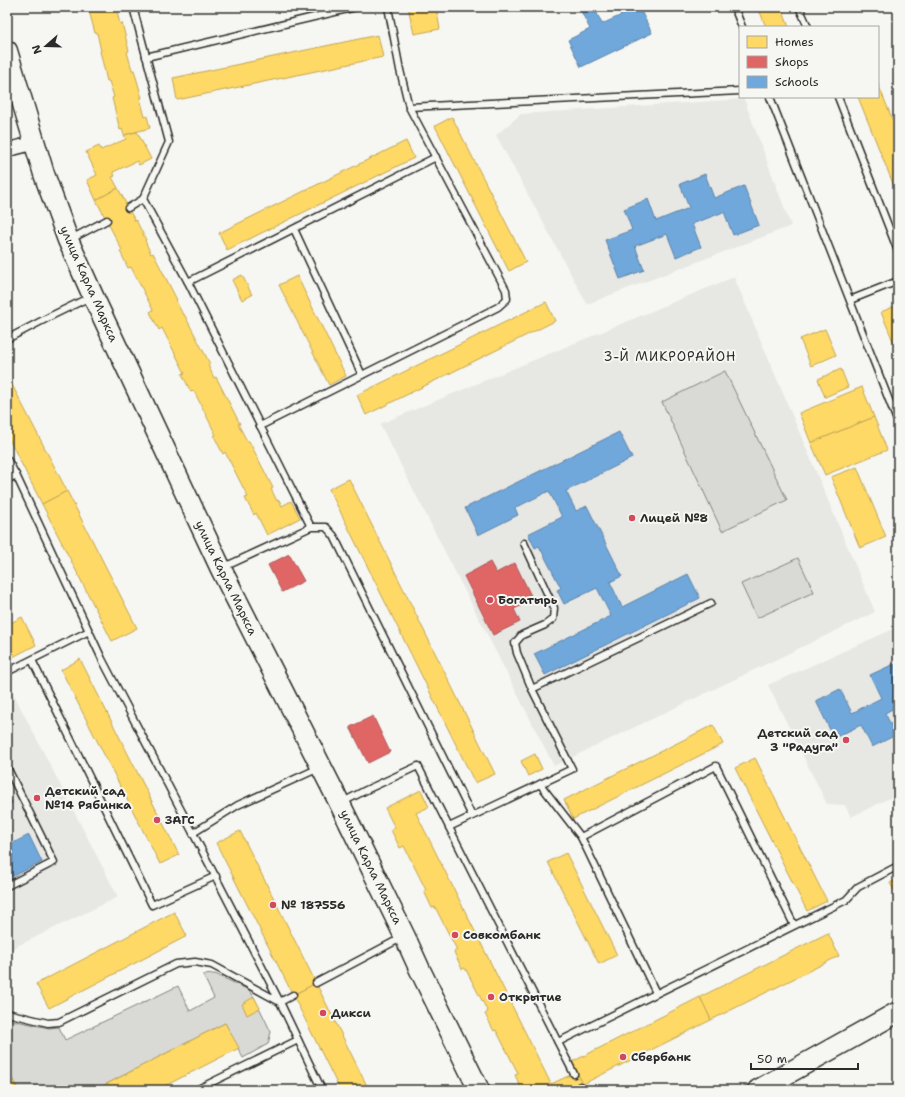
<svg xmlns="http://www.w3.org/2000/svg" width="905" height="1097" font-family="'Shantell Sans',sans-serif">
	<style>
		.built { fill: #e7e7e3 }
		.green { fill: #d9d9d5; stroke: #828280 }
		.homes { fill: #ffd966; stroke: #bfa554 }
		.shops { fill: #e06666; stroke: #aa5454 }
		.schools { fill: #6fa8dc; stroke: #5b82a7 }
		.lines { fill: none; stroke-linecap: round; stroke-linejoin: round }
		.service-casing { stroke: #2b2b2b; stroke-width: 9 }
		.minor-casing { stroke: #2b2b2b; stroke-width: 16 }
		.primary-casing { stroke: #2b2b2b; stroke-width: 23 }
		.service { stroke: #f6f6f2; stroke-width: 6 }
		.minor { stroke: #f6f6f2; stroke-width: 13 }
		.primary { stroke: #f6f6f2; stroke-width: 20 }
		.poi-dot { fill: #d1495b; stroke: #f6f6f2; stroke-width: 1.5 }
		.labels { text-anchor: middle; stroke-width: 4; stroke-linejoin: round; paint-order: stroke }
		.street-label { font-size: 12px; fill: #2b2b2b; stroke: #f6f6f2 }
		.poi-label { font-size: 12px; font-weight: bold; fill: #2b2b2b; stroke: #f6f6f2; text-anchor: start }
		.neighbourhood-label { font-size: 13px; letter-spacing: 1px; fill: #2b2b2b; stroke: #f6f6f2 }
	</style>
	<rect width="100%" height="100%" fill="#f6f6f2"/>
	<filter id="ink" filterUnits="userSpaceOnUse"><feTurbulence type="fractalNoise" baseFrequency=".025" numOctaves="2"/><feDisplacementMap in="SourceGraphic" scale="8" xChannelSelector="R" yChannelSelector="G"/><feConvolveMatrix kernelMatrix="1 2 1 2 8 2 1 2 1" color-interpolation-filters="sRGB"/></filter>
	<g filter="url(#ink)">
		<!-- built -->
		<g class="built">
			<path d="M744,99l47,127 -204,78 -91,-169 25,-21z"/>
			<path d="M734,277l141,335 -321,154 -174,-342z"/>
			<path d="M898,627v167l-47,23 -6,-12 -18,-1 -59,-119z"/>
			<path d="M14,695l104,202 -111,54v-252z"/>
		</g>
		<!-- green -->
		<g class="green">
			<path d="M725,371l62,129 -65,31 -60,-129z"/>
			<path d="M798,558l16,34 -57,26 -16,-34z"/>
			<path d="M215,974l34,16 5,7 17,35 -3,12 -25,14 -18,-35 -130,67h-77l-11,-21v-50l42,9 10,-1 6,13 113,-54 12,25 24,-13 -11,-23z"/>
		</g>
		<!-- homes -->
		<g class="homes">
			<path d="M88,7h30l-2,1 4,16 2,-1 7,28 -2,1 5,18h2l8,28h-2l5,19 2,-1 3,12 -26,7 -2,-6 -2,1 -8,-32 2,-1 -5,-16h-2l-7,-30h1l-4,-18h-2z"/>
			<path d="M408,7h28l4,22 -26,5z"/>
			<path d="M758,7h23l8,20h-23z"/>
			<path d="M378,35l5,22 -206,43 -4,-22z"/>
			<path d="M878,84l20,49v63l-40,-99h20z"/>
			<path d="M452,117l74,145 -17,9 -74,-145z"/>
			<path d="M137,132l14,27 -12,6 -2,-4 -24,11 2,4 -3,1 6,11 -22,12 -9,-20 10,-5 -11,-23 13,-6 2,4 25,-11 -2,-4z"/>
			<path d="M406,141l8,17 -187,92 -8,-17z"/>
			<path d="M118,188l17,33 1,-1 10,20 -1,1 6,13 2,-1 24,47 -1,1 7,14 1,-1 26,50 -2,1 6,13 2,-1 24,47h-2l9,17h2l24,47 -2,1 6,12 2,-1 3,6 9,-5 9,17 -33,17 -11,-22 -2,2 -9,-17 3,-1 -23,-45 -2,2 -9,-18 2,-1 -22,-44 -3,1 -9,-18 3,-1 -23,-45 -3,2 -9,-18 3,-2 -22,-43 -3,1 -8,-17 2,-1 -26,-50z"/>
			<path d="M242,275l10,20 -10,5 -10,-20z"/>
			<path d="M297,276l49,100 -17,9 -50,-100z"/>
			<path d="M546,302l9,19 -189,94 -9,-20z"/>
			<path d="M898,305v48l-17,-41z"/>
			<path d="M825,329l11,26 -25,11 -11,-27z"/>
			<path d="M841,369l7,18 -23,10 -7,-18z"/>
			<path d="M7,375l60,116 -25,13 -35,-69z"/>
			<path d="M862,387l12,30 -63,26 -12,-30z"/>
			<path d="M874,417l13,33 -62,25 -14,-32z"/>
			<path d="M857,467l29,70 -26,11 -29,-71z"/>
			<path d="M349,479l146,295 -20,9 -146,-294z"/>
			<path d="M67,491l70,137 -25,13 -70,-137z"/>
			<path d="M22,617l14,28 -29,15v-35z"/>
			<path d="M80,659l99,196 -19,9 -99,-194z"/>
			<path d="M713,725l10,19 -150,75 -9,-19z"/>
			<path d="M535,754l7,15 -14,7 -7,-15z"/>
			<path d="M755,758l72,143 -20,10 -72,-143z"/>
			<path d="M421,790l8,17 -13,6 135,271 26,-12 6,12 -11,6h-50l-7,-15 3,-2 -22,-43 -2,1 -9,-17 3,-2 -23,-44 -3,1 -8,-17 3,-2 -22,-43 -3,1 -8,-17 2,-1 -22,-44 -4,2 -9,-18 4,-2 -10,-20z"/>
			<path d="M240,831l76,152 -23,12 -77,-152z"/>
			<path d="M566,853l51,102 -18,9 -51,-102z"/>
			<path d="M898,879v19l-8,-15z"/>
			<path d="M174,912l13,24 -138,72 -13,-24z"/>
			<path d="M828,933l11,23 -128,64 -11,-23z"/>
			<path d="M316,983l53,107h-29l-47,-95z"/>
			<path d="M254,997l6,11 -13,7 -5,-11z"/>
			<path d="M700,997l11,23 -128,64 -11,-22z"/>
			<path d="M225,1023l14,25 -82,42h-62z"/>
			<path d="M7,1069l11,21h-11z"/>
		</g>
		<!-- shops -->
		<g class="shops">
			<path d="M289,554l15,27 -22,11 -14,-27z"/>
			<path d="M490,562l6,11 19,-10 18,37 -19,9 6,13 -27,13 -29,-59z"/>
			<path d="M373,716l17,36 -22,11 -18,-36z"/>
		</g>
		<!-- schools -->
		<g class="schools">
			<path d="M579,7h15l8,17 37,-17 13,26 -71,34 -13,-27 22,-11z"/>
			<path d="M705,174l9,24 30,-12 15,39 -26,10 -9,-23 -32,12 9,23 -25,10 -9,-23 -32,12 9,24 -24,9 -15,-39 27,-10 -8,-21 24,-10 8,22 33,-13 -9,-24z"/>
			<path d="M619,432l13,26 -66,33 10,20 11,-5 35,70 -12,6 12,25 66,-33 12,24 -155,77 -11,-21 77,-38 -14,-28 -33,16 -7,-14 4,-2 -22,-42 -4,2 -7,-14 34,-17 -13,-26 -34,17 3,7 -40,20 -13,-27z"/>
			<path d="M894,664l4,8v34l-13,7 11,22 -24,12 -11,-22 -27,13 -18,-37 24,-12 12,24 29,-15 -11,-23z"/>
			<path d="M7,793l5,10 -5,2z"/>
			<path d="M29,835l13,27 -35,17v-33z"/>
		</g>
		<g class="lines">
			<defs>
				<g id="service">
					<path d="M734,7l8,20"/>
					<path d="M799,7l9,20"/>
					<path d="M146,57l210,-50"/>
					<path d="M770,97l128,326"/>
					<path d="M838,97l60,154"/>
					<path d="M409,107l331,-16"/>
					<path d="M143,199l45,83 123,245"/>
					<path d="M128,208l15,-9 26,-57 -36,-135"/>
					<path d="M294,229l68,146"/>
					<path d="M71,239l36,-19"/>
					<path d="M188,282l248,-125"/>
					<path d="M850,300l48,-19"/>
					<path d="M7,339l46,-24 37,-18"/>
					<path d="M260,426l238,-119 9,-8 -1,-9 -97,-183 -9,-37 -12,-63"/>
					<path d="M7,459l9,16"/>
					<path d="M7,480l9,-5 86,184 91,174 45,-28 81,-37"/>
					<path d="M224,567l87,-40h15l8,9 138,280"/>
					<path d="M32,660l120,245 64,-29"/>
					<path d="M7,672l82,-41"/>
					<path d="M532,689l179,-86"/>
					<path d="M7,767l47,95 -47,24"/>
					<path d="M540,784l41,53"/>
					<path d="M343,802l23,-12 52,-24 156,308"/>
					<path d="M449,827l123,-58 -40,-80 -15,-36 -2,-10 7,-8 23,-10 8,-6 1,-11 -30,-65"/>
					<path d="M193,833l87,169 42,88"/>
					<path d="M316,983l87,-46"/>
					<path d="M656,993l-75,-156 135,-71 78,159"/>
					<path d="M7,1013l41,10 11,-1 117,-58 19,-2 17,3 68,37 13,-7"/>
					<path d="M558,1042l288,-142 12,-13 40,-21"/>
					<path d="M580,1086l1,4"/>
					<path d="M196,1090l102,-50"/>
				</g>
				<path id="minor" d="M7,150l27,-7"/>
				<g id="primary">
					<path d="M7,51l37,123 24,66 25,56 128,273 119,235 65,133 15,33 59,120"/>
					<path d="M758,1090l140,-78"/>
				</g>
			</defs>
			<!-- service casing -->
			<use href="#service" class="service-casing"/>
			<!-- minor casing -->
			<use href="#minor" class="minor-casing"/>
			<!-- primary casing -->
			<use href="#primary" class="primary-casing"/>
			<!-- service -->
			<use href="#service" class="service"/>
			<!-- minor -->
			<use href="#minor" class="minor"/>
			<!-- primary -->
			<use href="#primary" class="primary"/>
		</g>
	</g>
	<!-- markers -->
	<g class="poi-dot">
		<circle cx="632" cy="518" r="4"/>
		<circle cx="490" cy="600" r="4"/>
		<circle cx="846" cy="740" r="4"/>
		<circle cx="37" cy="798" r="4"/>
		<circle cx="157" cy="820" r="4"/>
		<circle cx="273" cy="905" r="4"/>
		<circle cx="455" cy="935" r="4"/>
		<circle cx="491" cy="997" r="4"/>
		<circle cx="323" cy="1013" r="4"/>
		<circle cx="623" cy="1057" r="4"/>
	</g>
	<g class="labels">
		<!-- street labels -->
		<g class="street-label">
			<text transform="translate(89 284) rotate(66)" y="4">улица Карла Маркса</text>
			<text transform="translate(226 578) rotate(64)" y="4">улица Карла Маркса</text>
			<text transform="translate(371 867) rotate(64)" y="4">улица Карла Маркса</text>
		</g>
		<!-- poi labels -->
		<g class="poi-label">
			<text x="640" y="522">Лицей №8</text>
			<text x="498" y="604">Богатырь</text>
			<text x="838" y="737" text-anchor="end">Детский сад<tspan x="838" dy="14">3 "Радуга"</tspan></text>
			<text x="45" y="795">Детский сад<tspan x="45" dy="14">№14 Рябинка</tspan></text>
			<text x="165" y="824">ЗАГС</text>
			<text x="281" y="909">№ 187556</text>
			<text x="463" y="939">Совкомбанк</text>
			<text x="499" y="1001">Открытие</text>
			<text x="331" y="1017">Дикси</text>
			<text x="631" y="1061">Сбербанк</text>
		</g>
		<!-- neighbourhood labels -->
		<g class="neighbourhood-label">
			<text x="670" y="361">3-Й МИКРОРАЙОН</text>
		</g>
	</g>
	<!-- margin -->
	<rect width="905" height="1097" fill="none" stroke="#f6f6f2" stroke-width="24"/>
	<rect x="12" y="12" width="881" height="1073" fill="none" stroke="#2b2b2b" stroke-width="1.5" filter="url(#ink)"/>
	<!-- legend -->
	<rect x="739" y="26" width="140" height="72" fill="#f6f6f2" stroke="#a5a5a2"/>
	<rect x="747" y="36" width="20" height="12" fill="#ffd966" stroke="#a5a5a2"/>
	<text x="775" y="46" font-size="12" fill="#2b2b2b">Homes</text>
	<rect x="747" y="56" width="20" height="12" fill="#e06666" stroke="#a5a5a2"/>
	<text x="775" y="66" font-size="12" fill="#2b2b2b">Shops</text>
	<rect x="747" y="76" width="20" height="12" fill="#6fa8dc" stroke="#a5a5a2"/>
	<text x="775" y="86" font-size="12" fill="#2b2b2b">Schools</text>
	<!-- north arrow -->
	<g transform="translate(46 46) rotate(250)" stroke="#f6f6f2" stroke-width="3" paint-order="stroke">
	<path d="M0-3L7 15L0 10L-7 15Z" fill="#2b2b2b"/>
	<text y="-6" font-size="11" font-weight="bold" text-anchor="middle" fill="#2b2b2b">N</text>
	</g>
	<!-- scale -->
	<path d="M751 1063v6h107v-6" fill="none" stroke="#2b2b2b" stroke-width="2"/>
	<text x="757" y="1063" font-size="12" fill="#2b2b2b" stroke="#f6f6f2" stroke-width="3" paint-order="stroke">50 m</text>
</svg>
